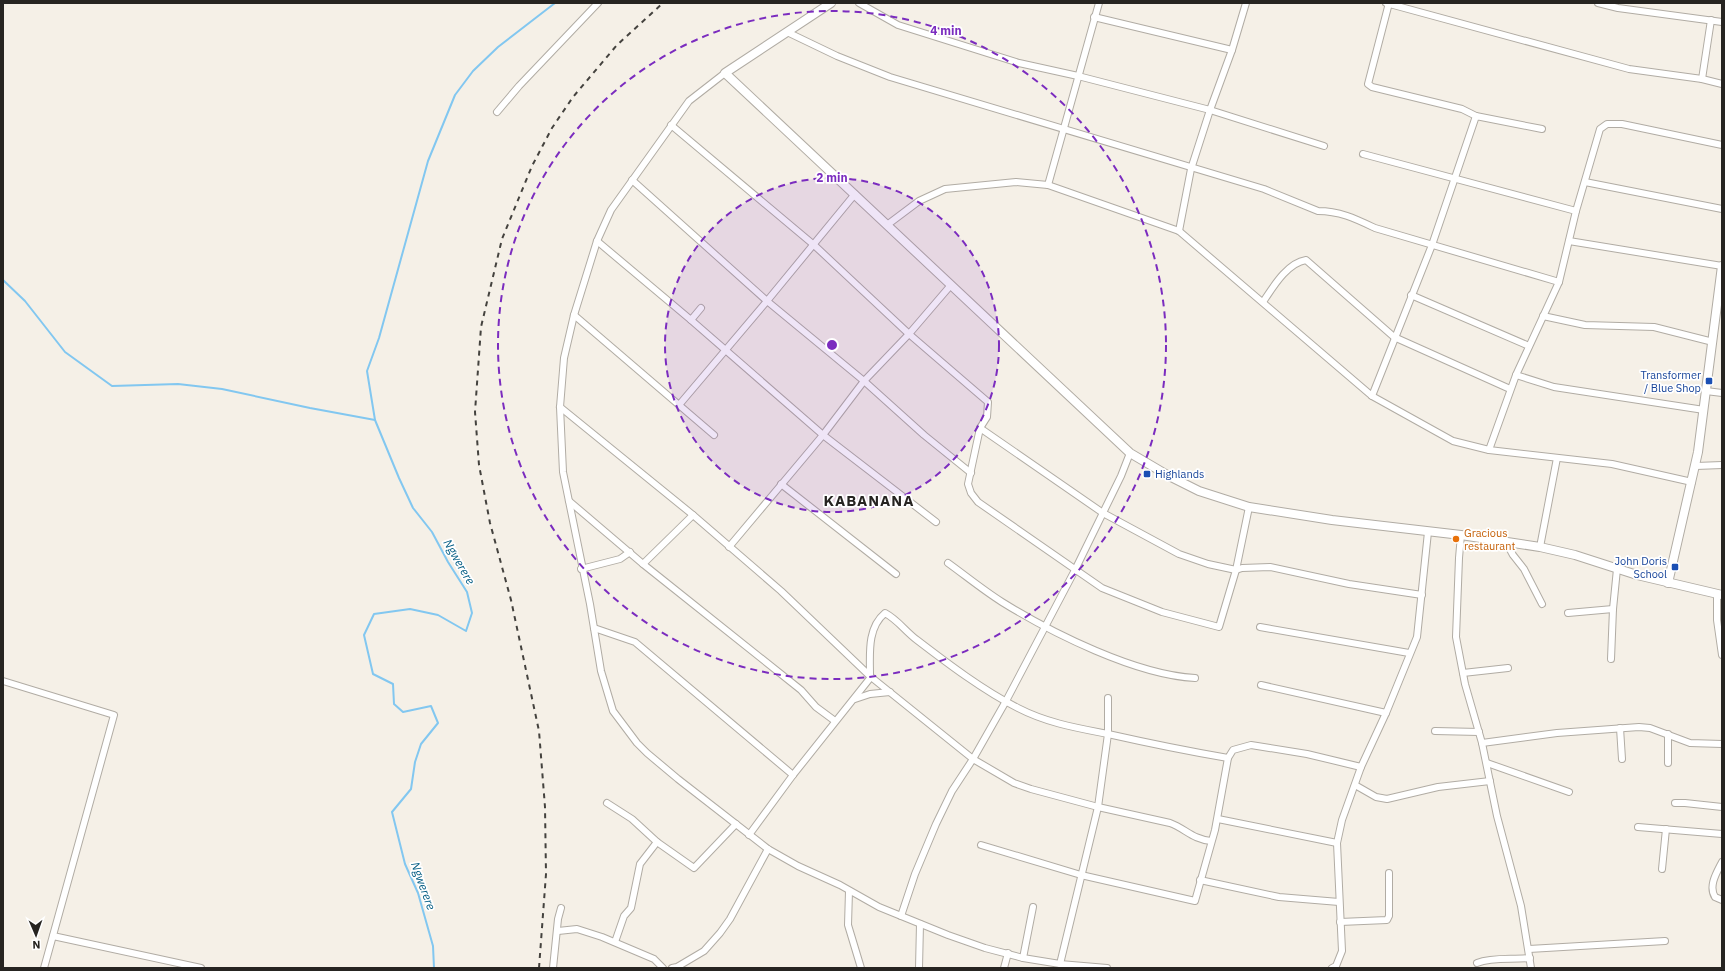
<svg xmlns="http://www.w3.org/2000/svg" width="1725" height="971" font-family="'IBM Plex Sans',sans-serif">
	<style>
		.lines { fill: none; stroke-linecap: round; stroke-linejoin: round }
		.stream { stroke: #82c7f0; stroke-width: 2 }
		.minor-casing { stroke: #b1aca4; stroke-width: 8 }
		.tertiary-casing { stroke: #b1aca4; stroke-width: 10 }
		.minor { stroke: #fff; stroke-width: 6 }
		.tertiary { stroke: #fff; stroke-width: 8 }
		.rail { stroke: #44423e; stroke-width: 2; stroke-dasharray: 5 5; stroke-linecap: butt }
		.ring { fill: none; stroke: #7b2cbf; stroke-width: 2; stroke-dasharray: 7 5 }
		.transit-dot { fill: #1a4fb4; stroke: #fff; stroke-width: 1.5 }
		.food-dot { fill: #e8710a; stroke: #fff; stroke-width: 1.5 }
		.labels { text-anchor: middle; stroke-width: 3.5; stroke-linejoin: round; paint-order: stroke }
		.transit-label { font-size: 11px; fill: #164399; stroke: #fff; text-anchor: end }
		.food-label { font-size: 11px; fill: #c56008; stroke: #fff; text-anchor: start }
		.water-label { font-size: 12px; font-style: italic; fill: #005b82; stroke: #fff }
		.district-label { font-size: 15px; font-weight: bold; letter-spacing: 1px; fill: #262421; stroke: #fff }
		.centre { fill: #7b2cbf; stroke: #fff; stroke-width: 2 }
		.ring-label { font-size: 12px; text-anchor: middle; font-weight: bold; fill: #7b2cbf; stroke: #fff; stroke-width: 3.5; stroke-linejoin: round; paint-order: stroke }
	</style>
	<rect width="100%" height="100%" fill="#f5f0e7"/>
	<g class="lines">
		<!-- stream -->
		<g class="stream">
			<path d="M3,280l22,21 40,51 47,34 66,-2 44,5 88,19 65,12"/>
			<path d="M434,968l-1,-22 -15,-53 -13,-29 -13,-52 19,-23 4,-27 6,-18 17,-21 -7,-17 -28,6 -9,-8 -1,-20 -20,-10 -9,-39 10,-21 36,-5 28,6 28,16 6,-18 -5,-21 -19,-30 -16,-30 -19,-24 -14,-30 -24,-58 -8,-49 12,-33 49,-177 27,-66 18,-24 25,-24 57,-44"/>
		</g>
		<defs>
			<g id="minor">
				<path d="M859,3l39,22 121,38 59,13 132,34 114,36"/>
				<path d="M1386,3l243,66 73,10 20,5"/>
				<path d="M1389,3l-21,81 4,3 90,22 14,7"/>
				<path d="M1598,3l20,5 104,14"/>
				<path d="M1094,17l138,33"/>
				<path d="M787,32l50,24 53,21 374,112 54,22c22,0 38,8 57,17l184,54"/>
				<path d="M725,73l-36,28 -78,109 -14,31 -23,74 -10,43 -4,49 3,65 27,132 11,67 12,40 24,32 10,10 31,26 90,70 30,17 42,19 39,22 69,28 37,13 38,10 37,6 47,4"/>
				<path d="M1702,79l9,-59"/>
				<path d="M497,112l22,-26 79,-83"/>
				<path d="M671,125l143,120 95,89 79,68 -1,15 -7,11 -12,56 3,9 7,9 124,86 60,24 57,15 17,-57 13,-63"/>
				<path d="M1363,154l213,57 -17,71 -43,93 -27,75"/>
				<path d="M632,180l135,121 97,80 60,54 47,38"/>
				<path d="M1585,182l137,27"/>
				<path d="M1048,185l51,-182"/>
				<path d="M1576,211l24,-82 7,-5h15l100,21"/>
				<path d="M887,225l32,-24 26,-12 71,-7 32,3 131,46 193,165 81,45 36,9 123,14 80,18"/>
				<path d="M1179,231l12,-62 19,-59 22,-60 14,-47"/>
				<path d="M597,241l94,79 10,-12"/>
				<path d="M1569,241l153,25"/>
				<path d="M1411,295l118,51"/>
				<path d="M1263,302c10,-15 24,-39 43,-42l88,77 116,52"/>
				<path d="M574,315l140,120"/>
				<path d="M1543,316l42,9 69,2 59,15"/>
				<path d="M691,320l132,115 113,87"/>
				<path d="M1516,375l38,12 150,23"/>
				<path d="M1706,391l16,2"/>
				<path d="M1372,396l60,-151 44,-129 66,13"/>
				<path d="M679,405l88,-104 88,-107"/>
				<path d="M560,407l133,108 88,76 90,86 102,82 41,24 17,6 67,18 72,16c16,6 22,16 41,18"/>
				<path d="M980,428l123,85 76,41 29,10 28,6 6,-2 28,-1 79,17 73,11"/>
				<path d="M1696,466l26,-1"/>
				<path d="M781,484l115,90"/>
				<path d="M569,501l74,63 158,126 15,17 19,14"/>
				<path d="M1461,535l-2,23 -3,79 9,47 17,59 15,73 24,90 10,62"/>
				<path d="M1506,542l7,13 11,14 18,35"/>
				<path d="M729,547l94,-112 41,-54 45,-47 42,-49"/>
				<path d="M1540,547l17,-89"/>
				<path d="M948,563c18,13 35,27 54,39 50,31 134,73 193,76"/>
				<path d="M643,564l50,-49"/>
				<path d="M581,569l39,-10 10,-7"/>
				<path d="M1717,594v26l5,35"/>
				<path d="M1568,613l45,-4"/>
				<path d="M1260,627l149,26"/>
				<path d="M594,628l41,14 158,133"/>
				<path d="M1611,659l2,-50 4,-40"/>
				<path d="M1463,673l45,-5"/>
				<path d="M870,675c0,-21 -3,-47 15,-62 13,7 20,18 32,27 30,23 67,51 101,68 29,15 59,20 90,26 40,9 79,17 120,24l5,-8 18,-5 56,9 54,13"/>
				<path d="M3,681l111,34 -70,253"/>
				<path d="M1261,685l125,28"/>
				<path d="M855,699l15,-5 20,-2"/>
				<path d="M1620,728l2,31"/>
				<path d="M1435,731l44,1"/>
				<path d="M1668,734v29"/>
				<path d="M1482,743l75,-10 82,-6 11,1 40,15 32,1"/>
				<path d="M1487,763l82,29"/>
				<path d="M1355,785l21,12 11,2 51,-12 52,-6"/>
				<path d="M607,803l25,16 25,23 37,26 42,-44"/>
				<path d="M1675,803h10l37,4"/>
				<path d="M1218,819l119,24"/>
				<path d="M1638,827l84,7"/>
				<path d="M749,835l44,-60 78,-98"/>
				<path d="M981,845l100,30 114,26 20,-71 13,-72"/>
				<path d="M1722,862c-5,10 -14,24 -7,35l7,3"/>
				<path d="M1662,869l4,-40"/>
				<path d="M1200,880l79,17 60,5"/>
				<path d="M849,891l-1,34 13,43"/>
				<path d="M901,916l14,-42 21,-50 16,-33 21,-32 33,-58 69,-131 46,-94 9,-23"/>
				<path d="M1340,922l47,-2 2,-4v-43"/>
				<path d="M558,931l19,-2 25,8 52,22 9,9"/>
				<path d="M53,936l148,32"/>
				<path d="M615,942l9,-26 7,-8 9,-44 17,-22"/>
				<path d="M1529,949l136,-8"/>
				<path d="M1023,958l10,-51"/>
				<path d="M1477,963c16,-6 35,-3 53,-5"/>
				<path d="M1060,964l38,-157 10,-73v-36"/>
				<path d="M553,968l5,-49 3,-11"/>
				<path d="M672,968l5,-1 27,-16 16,-18 10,-14 38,-70"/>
				<path d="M919,968l1,-44"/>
				<path d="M1004,968l4,-15"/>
				<path d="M1332,968l4,-2 6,-15 -5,-108 5,-23 19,-53 25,-54 31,-76 11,-105"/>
			</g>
			<g id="tertiary">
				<path d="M831,3l-106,70 405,380 39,23 30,15 50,16 83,13 129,15 79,12 35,8 62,20 85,20"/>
				<path d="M1668,583l30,-131 24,-186"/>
			</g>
		</defs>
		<!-- minor casing -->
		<use href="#minor" class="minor-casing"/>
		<!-- tertiary casing -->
		<use href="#tertiary" class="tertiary-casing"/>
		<!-- minor -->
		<use href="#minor" class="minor"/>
		<!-- tertiary -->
		<use href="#tertiary" class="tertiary"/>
		<!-- rail -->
		<path class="rail" d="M539,968l7,-94 -1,-67 -6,-76 -28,-131 -21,-77 -11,-58 -4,-53 6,-85 21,-88 30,-73 20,-38 21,-31 44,-52 46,-42"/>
	</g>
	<!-- distance rings -->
	<circle cx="832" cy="345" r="167" fill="#7b2cbf" fill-opacity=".12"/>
	<g class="ring">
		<circle cx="832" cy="345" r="167"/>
		<circle cx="832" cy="345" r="334"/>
	</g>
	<!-- markers -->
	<g class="transit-dot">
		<rect x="1705" y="377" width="8" height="8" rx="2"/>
		<rect x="1143" y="470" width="8" height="8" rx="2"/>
		<rect x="1671" y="563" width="8" height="8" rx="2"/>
	</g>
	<circle class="food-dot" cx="1456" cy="539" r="4"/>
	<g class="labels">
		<!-- transit labels -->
		<g class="transit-label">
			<text x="1701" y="379">Transformer<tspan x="1701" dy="13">/ Blue Shop</tspan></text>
			<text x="1155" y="478" text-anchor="start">Highlands</text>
			<text x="1667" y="565">John Doris<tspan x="1667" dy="13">School</tspan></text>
		</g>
		<!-- food labels -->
		<g class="food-label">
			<text x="1464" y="537">Gracious<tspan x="1464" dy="13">restaurant</tspan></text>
		</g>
		<!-- water labels -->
		<g class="water-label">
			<text transform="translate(459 562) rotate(60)" y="4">Ngwerere</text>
			<text transform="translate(423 886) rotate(70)" y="4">Ngwerere</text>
		</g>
		<!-- district labels -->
		<g class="district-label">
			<text x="869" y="506">KABANANA</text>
		</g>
	</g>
	<circle cx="832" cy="345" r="6" class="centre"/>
	<g class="ring-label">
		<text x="946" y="35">4 min</text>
		<text x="832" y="182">2 min</text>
	</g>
	<!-- border -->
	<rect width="1725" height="971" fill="none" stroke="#262421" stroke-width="8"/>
	<!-- north arrow -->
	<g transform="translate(36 935) rotate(178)" stroke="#ffffff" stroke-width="3" paint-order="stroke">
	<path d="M0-3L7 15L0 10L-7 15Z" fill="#262421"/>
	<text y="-6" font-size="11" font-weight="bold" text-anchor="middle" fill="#262421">N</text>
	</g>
</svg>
